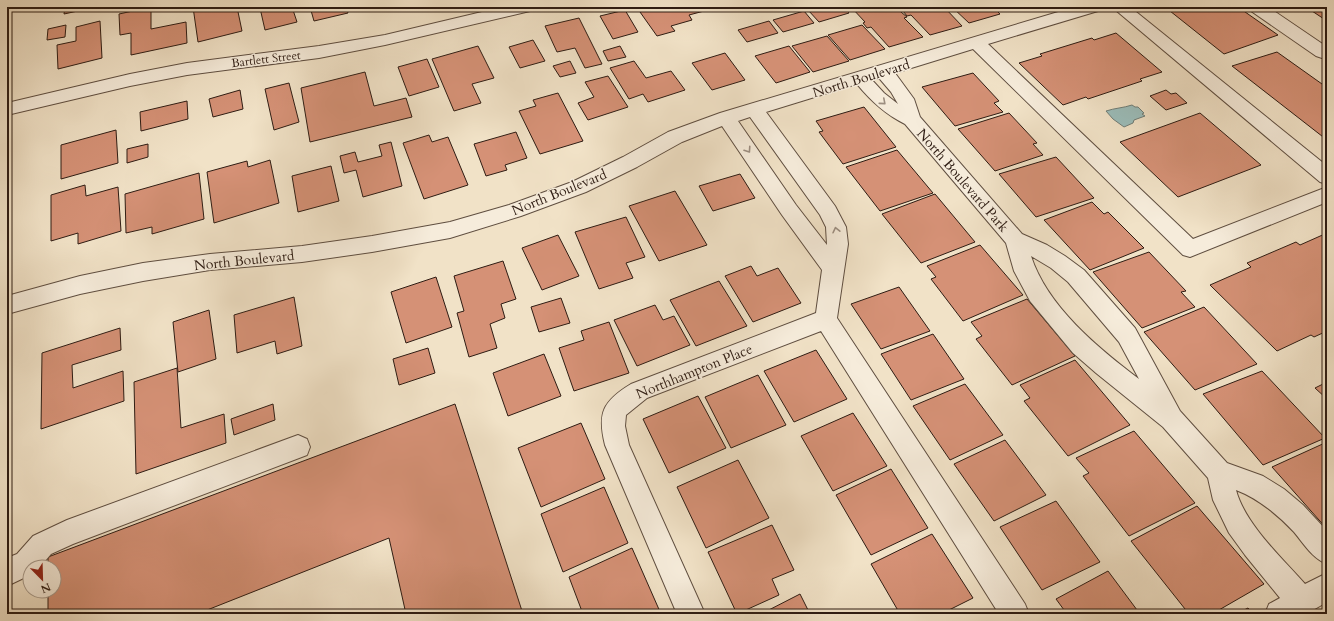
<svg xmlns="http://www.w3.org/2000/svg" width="1334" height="621" font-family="Cardo,serif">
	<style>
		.water { fill: #9bbdba; stroke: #6f7d77 }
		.building { fill: #d59176; stroke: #2e1c13 }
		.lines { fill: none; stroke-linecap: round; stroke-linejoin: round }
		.minor-casing { stroke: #5f4e40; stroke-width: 2 }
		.minor { fill: #f6ecdb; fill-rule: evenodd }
		.oneway { stroke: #9c8e81 }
		.labels { text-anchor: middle; stroke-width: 3; stroke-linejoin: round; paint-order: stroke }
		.far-street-label { font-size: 12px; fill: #2e1c13; stroke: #f6ecdb }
		.street-label { font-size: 14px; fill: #2e1c13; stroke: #f6ecdb }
	</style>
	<rect width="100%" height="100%" fill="#f1e2c7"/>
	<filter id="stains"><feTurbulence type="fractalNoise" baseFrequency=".005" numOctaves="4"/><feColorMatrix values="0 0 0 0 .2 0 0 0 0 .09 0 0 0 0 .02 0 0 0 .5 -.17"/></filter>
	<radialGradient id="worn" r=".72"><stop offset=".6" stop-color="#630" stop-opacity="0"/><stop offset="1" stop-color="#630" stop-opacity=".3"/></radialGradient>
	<!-- water -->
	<path class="water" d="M1132,105l3,2h3l6,6 -2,1 3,2 -11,4 -1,3 -9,4 -11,-8 -7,-8c9,-3 17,-3 26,-6z"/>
	<!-- building -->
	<g class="building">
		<path d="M65,7h31l-32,7z"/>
		<path d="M151,7v22l35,-7 1,21 -56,12v-22l-11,2 -1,-21z"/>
		<path d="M193,7h44l5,24 -44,11z"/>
		<path d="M263,7h29l5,15 -32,8 -5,-22z"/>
		<path d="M310,7h36l2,6 -34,8z"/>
		<path d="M658,7h43l3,4 -15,4 3,5 -21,6 4,5 -18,5 -17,-24z"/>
		<path d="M715,7h20l-16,4z"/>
		<path d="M818,7h26l5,6 -30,9 -11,-12z"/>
		<path d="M851,7h44l12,10 -3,1 19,19 -34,10 -18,-20 -4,1 -4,-5 2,-1z"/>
		<path d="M902,7h42l18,19 -32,9 -19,-20 -4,1 -4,-5 2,-1z"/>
		<path d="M952,7h41l7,7 -31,9z"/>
		<path d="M1003,7h19l-15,4z"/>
		<path d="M1184,7h54l40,28 -54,19 -54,-43z"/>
		<path d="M1306,7h21v14z"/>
		<path d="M625,10l13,22 -25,7 -13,-23z"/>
		<path d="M804,11l10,12 -31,9 -10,-12z"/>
		<path d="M579,18l23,46 -17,4 -10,-20 -18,4 -12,-26z"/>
		<path d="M100,21l2,37 -44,11 -1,-24 19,-4v-14z"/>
		<path d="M769,21l9,12 -31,9 -9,-12z"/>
		<path d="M66,25l-1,12 -18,3 1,-11z"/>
		<path d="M862,25l23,24 -35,11 -22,-25z"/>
		<path d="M1116,33l46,39 -22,7 2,2 -54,18 -2,-2 -23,8 -44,-42 23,-7 -2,-2 52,-16 2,2z"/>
		<path d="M827,36l22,25 -36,11 -21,-26z"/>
		<path d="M533,40l12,21 -25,7 -11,-21z"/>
		<path d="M478,46l16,32 -22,6 9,19 -27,8 -22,-52z"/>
		<path d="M620,46l6,11 -18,4 -5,-10z"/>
		<path d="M789,46l21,26 -34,11 -21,-27z"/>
		<path d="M1277,52l45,32 5,-1v57l-95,-74z"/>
		<path d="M725,53l20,27 -33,10 -20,-27z"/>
		<path d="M427,59l12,28 -30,9 -11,-29z"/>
		<path d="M570,61l6,12 -16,4 -7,-11z"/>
		<path d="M634,61l12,17 25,-7 14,19 -37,12 -5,-8 -14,5 -19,-31z"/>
		<path d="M365,72l9,34 32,-8 6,19 -102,25 -9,-54z"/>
		<path d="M973,73l26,28 -5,2 9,9 -48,14 -33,-39z"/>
		<path d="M608,76l20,31 -40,13 -10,-17 16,-6 -9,-15z"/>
		<path d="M289,83l10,39 -25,8 -9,-41z"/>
		<path d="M240,90l3,19 -30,8 -4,-18z"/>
		<path d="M1166,90l5,4 5,-1 11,10 -21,7 -16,-14z"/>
		<path d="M558,93l25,48 -43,13 -21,-43 17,-5 -3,-6z"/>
		<path d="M187,101l1,18 -47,12 -1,-19z"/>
		<path d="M864,107l32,40 -53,17 -24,-32 4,-1 -7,-10z"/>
		<path d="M1009,113l28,30 -4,1 10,11 -48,16 -37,-42z"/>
		<path d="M1200,113l61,52 -83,32 -58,-55z"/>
		<path d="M116,130l2,33 -57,16v-34z"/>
		<path d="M516,132l11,26 -22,7 2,5 -21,6 -12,-32z"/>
		<path d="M429,135l3,7 16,-5 20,48 -44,14 -21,-56z"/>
		<path d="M391,142l11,44 -39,11 -7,-27 -12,3 -4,-17 15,-4 3,10 24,-6 -3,-11z"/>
		<path d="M148,144v13l-21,6v-14z"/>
		<path d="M897,150l36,43 -53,18 -34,-44z"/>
		<path d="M1056,157l38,41 -58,19 -37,-43z"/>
		<path d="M270,160l9,43 -65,20 -7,-51 40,-11 1,6z"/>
		<path d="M331,166l8,35 -41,11 -6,-36z"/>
		<path d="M199,173l5,46 -52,15v-7l-26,6 -1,-39z"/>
		<path d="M740,174l15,24 -42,13 -14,-25z"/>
		<path d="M85,185l1,11 32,-9 3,44 -43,13v-11l-27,8v-46z"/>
		<path d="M675,191l32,54 -48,16 -30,-55z"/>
		<path d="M935,194l40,48 -54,21 -39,-49z"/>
		<path d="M1092,202l12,12 4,-2 36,36 -54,22 -46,-50z"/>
		<path d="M626,217l19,40 -19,6 7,15 -34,11 -24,-57z"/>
		<path d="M1327,233v98l-13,6 -3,-2 -34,16 -67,-66 41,-18 -4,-4 49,-21 4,3z"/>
		<path d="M558,235l21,41 -37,14 -20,-42z"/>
		<path d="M980,245l43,50 -60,26 -32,-42 5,-2 -9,-11z"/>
		<path d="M1149,252l37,39 -5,1 14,15 -53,21 -49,-56z"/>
		<path d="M503,261l13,38 -15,5 4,14 -15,6 7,24 -28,9 -12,-44 7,-2 -10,-35z"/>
		<path d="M751,266l6,10 21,-8 23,35 -48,19 -28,-46z"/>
		<path d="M436,277l16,50 -46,16 -15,-51z"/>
		<path d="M719,281l28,45 -51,20 -26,-46z"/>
		<path d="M899,287l31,44 -49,18 -30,-45z"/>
		<path d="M294,297l8,49 -25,8 -2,-13 -38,12 -3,-38z"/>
		<path d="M561,298l9,25 -31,9 -8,-25z"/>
		<path d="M1027,299l48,57 -63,29 -36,-46 6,-3 -11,-14z"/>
		<path d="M655,305l8,15 11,-4 16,29 -53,21 -23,-46z"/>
		<path d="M1204,307l53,57 -62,26 -51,-58z"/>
		<path d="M209,310l7,49 -38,13 -5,-50z"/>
		<path d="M609,322l20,51 -55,18 -15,-43 25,-8 -3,-9z"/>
		<path d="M120,328l1,22 -49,15 1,23 50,-17 1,30 -83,28 1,-76z"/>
		<path d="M933,334l31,45 -53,21 -30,-46z"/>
		<path d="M428,348l7,25 -36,12 -6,-26z"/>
		<path d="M816,350l31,49 -53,23 -30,-51z"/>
		<path d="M544,354l17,42 -53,20 -15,-43z"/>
		<path d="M1075,360l55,65 -62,31 -44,-55 6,-3 -10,-13z"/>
		<path d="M177,368l4,60 43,-14 2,29 -90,31 -2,-92z"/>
		<path d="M1262,371l63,67 -62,27 -60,-71z"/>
		<path d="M758,375l28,50 -55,23 -26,-51z"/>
		<path d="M1327,382v17l-12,-11z"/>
		<path d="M965,384l38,51 -53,25 -37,-54z"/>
		<path d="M698,396l28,52 -57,25 -26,-54z"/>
		<path d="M273,404l2,16 -41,15 -3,-16z"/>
		<path d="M455,404l68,210h-117l-17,-76 -192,76h-149v-23h6v-24h-6v-10z"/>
		<path d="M853,413l34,53 -54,25 -32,-55z"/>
		<path d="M581,423l24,56 -64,28 -23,-59z"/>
		<path d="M1134,431l61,72 -66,33 -46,-60 6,-3 -13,-15z"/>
		<path d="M1005,440l41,55 -52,26 -40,-57z"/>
		<path d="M1327,442v87l-55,-62z"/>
		<path d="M738,460l31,58 -63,30 -29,-61z"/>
		<path d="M891,469l37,59 -57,27 -35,-60z"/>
		<path d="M604,487l24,56 -65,29 -22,-58z"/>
		<path d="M1056,501l44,61 -58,28 -42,-63z"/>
		<path d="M1197,506l67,78 -52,30h-23l-58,-73z"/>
		<path d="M772,525l22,45 -22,9 7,16 -42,19 -29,-62z"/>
		<path d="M932,534l41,64 -32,16h-41l-29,-50z"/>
		<path d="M632,548l29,66h-78l-14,-37z"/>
		<path d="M1108,571l32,43h-73l-11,-15z"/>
		<path d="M800,594l10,20h-49z"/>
		<path d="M1248,608l5,6h-17z"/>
	</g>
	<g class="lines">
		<defs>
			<g id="minor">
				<path d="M503,7h29l-2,4 -145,34 -66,13 -132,17 -57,11 -123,29v-12l123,-29 57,-11 132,-17 66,-11z"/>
				<path d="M1075,7h25l-2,4 -110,33 205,195 134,-52v15l-137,55 -7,-2 -210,-206 -78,24 19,26 6,18 102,117 25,11 18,11 19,14 51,58 45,83 47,52 36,13 21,13 19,16 24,26v33c-15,-6 -23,-20 -33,-32 -17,-18 -35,-33 -58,-42 9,34 46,68 69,94l22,-11v29l-21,12h-41l4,-10 11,-6 -35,-43 -16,-22 -16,-33 -5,-22 -45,-51 -67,-54 -23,-20 -43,-52 -16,-30 -8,-28 -101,-119c-20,-10 -34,-23 -48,-40l-91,28 69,94 11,21 2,17 -11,74 188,286 4,10h-30l-178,-283 -174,67 -21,17 -1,11 4,19 76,169h-28l-72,-169c-8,-32 -2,-44 26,-61l185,-71 6,-43 -40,-55 -60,-89 -40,16 -45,25 -51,25 -65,24 -71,22 -78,14 -70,10 -92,8 -67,11 -63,13 -73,20v-18l73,-20 63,-13 67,-9 92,-8 70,-10 78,-14 59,-17 63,-23 51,-25 45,-25 52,-19zM879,78l12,14 7,12 -14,-11 -12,-13zM750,117l70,98 6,12 1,18 -31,-40 -58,-84zM1031,256l20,12 17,14 51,60 20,37c-41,-31 -92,-73 -108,-123z"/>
				<path d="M1112,7h18l197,159v18l-7,-2z"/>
				<path d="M1249,7h19l59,40v9l-5,2 -6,-2 -65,-45z"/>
				<path d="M298,435l9,4 3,8 -3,8 -234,89 -22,10 -11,13h-10v8l-23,11v-28l10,-4 16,-18 34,-16z"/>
			</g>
		</defs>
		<!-- minor casing -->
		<use href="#minor" class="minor-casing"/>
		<!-- minor -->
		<use href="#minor" class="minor"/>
	</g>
	<!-- one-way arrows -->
	<defs><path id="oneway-chevron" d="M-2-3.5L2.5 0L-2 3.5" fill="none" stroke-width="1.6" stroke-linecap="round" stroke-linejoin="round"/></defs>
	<g class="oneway">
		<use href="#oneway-chevron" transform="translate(883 102) rotate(41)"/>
		<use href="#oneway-chevron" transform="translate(748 150) rotate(56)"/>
		<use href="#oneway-chevron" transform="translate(836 230) rotate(-103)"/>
	</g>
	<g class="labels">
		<!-- far-street labels -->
		<g class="far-street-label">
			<text transform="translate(266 59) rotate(-7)" y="4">Bartlett Street</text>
		</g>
		<!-- street labels -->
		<g class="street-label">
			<text transform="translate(861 78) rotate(-17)" y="5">North Boulevard</text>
			<text transform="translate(963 180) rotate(49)" y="5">North Boulevard Park</text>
			<text transform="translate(559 192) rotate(-22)" y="5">North Boulevard</text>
			<text transform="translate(244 260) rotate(-6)" y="5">North Boulevard</text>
			<text transform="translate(694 371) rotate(-22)" y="5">Northhampton Place</text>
		</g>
	</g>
	<!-- margin -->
	<rect width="1334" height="621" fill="none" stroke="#f1e2c7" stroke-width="24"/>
	<rect x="8" y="8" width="1318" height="605" fill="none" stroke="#2e1c13" stroke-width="2"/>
	<rect x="12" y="12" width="1310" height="597" fill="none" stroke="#2e1c13"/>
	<!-- north arrow -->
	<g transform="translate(42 579) rotate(157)"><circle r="19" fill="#f6ecdb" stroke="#a6998b"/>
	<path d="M0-3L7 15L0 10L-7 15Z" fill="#8f2418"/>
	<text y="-6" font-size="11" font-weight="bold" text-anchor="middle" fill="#2e1c13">N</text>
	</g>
	<rect width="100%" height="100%" filter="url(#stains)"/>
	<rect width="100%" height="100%" fill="url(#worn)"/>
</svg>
